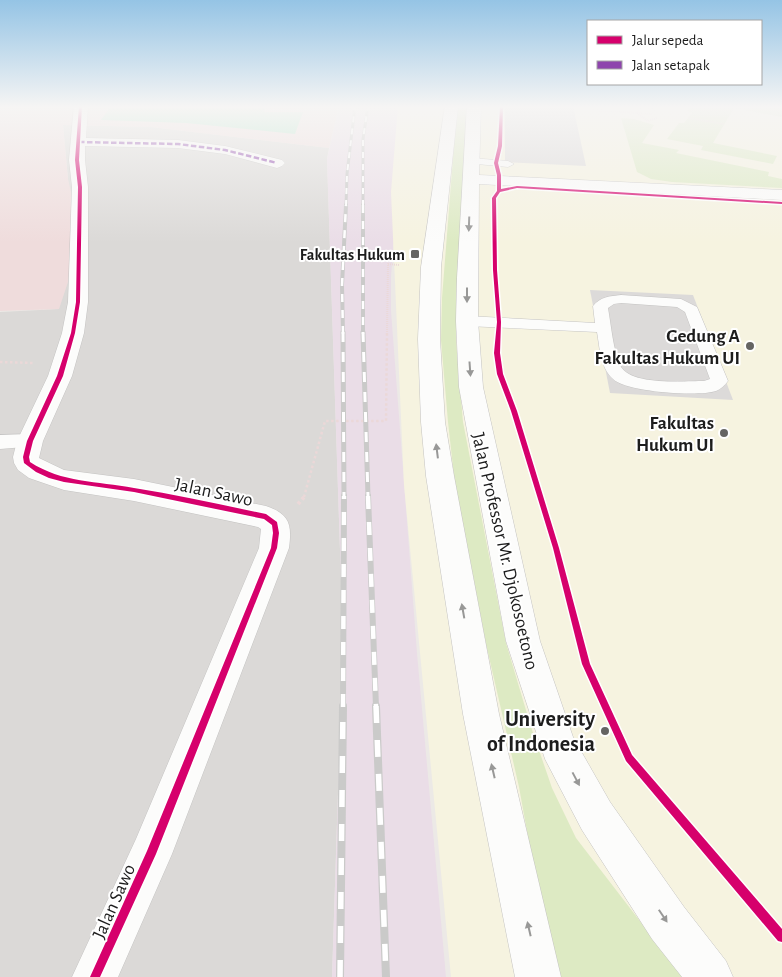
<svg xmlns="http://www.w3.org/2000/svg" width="782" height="977" font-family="'Alegreya Sans',sans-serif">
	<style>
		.residential { fill: #dbd9d7 }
		.commercial { fill: #efdcdc }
		.industrial { fill: #eadde7 }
		.education { fill: #f6f3e0 }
		.grass { fill: #ddeac3 }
		.pitch { fill: #afe5c8 }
		.parking { fill: #dcdad9 }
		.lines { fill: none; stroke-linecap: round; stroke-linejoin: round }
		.service-casing { stroke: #c4c3c2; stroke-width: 1 }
		.minor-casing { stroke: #c4c3c2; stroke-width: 1 }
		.path-far2 { stroke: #ebd8d8; stroke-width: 2; stroke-dasharray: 1 1; stroke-linecap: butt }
		.path-far1 { stroke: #ebd8d8; stroke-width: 2.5; stroke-dasharray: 2.5 2.5; stroke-linecap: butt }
		.path { stroke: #ebd8d8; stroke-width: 4; stroke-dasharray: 3 3; stroke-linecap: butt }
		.service { fill: #fcfcfb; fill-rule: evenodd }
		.minor { fill: #fcfcfb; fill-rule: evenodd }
		.rail-far4-casing { stroke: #cacac9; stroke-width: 3 }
		.rail-far3-casing { stroke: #cacac9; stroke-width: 4 }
		.rail-far2-casing { stroke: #cacac9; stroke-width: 5 }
		.rail-far1-casing { stroke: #cacac9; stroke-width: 6 }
		.rail-casing { stroke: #cacac9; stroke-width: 8 }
		.rail-far4 { stroke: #fff; stroke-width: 2; stroke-dasharray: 6; stroke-linecap: butt }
		.rail-far3 { stroke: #fff; stroke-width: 2.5; stroke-dasharray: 8; stroke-linecap: butt }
		.rail-far2 { stroke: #fff; stroke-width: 3; stroke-dasharray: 10; stroke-linecap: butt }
		.rail-far1 { stroke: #fff; stroke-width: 4.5; stroke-dasharray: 13; stroke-linecap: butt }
		.rail { stroke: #fff; stroke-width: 5.5; stroke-dasharray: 17; stroke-linecap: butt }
		.quiet { stroke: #8e44ad; stroke-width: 2.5; stroke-dasharray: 5.5 2.5; stroke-linecap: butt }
		.cycleway-casing { stroke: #fff; stroke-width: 3 }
		.cycleway { fill: #d6006c; fill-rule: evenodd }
		.oneway { fill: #989897 }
		.poi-dot { fill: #656463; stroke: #fff; stroke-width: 2 }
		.labels { text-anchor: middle; stroke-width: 4; stroke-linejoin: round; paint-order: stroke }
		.far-poi-label { font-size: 16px; font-weight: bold; fill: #1d1d1d; stroke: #fff; text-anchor: end }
		.poi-label { font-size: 19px; font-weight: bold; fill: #1d1d1d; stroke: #fff; text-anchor: end }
		.street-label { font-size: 19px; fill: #1d1d1d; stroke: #fff }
		.near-poi-label { font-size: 22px; font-weight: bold; fill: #1d1d1d; stroke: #fff; text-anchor: end }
	</style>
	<rect width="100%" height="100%" fill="#ece9e6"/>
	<!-- residential -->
	<path class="residential" d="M63,125l88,2 178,21 -2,11 16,481 -11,337h-332v-665l59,-3 9,-130z"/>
	<!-- commercial -->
	<path class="commercial" d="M339,106l-10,42 -178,-21 -88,-2 5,54 14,61 -23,69 -59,2v-204z"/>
	<!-- industrial -->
	<path class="industrial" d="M339,106h64l-12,171v34l26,342 29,324h-114l11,-337 -16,-481z"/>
	<!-- education -->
	<path class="education" d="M398,106h384v871h-331l-47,-492 -13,-293z"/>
	<!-- grass -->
	<g class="grass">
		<path d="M467,106l-11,194v41l7,81 43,221 25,84 21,61 24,50 107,139h-124l-25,-107 -15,-83 -33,-143 -32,-168 -6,-54 -7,-82 1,-42 15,-191z"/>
		<path d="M691,106h79l12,3v8l-48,-9 -21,35 64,13 -4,8 -72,-14 2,-4 -36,-7 12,-16h5l8,-10 -5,-2z"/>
		<path d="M621,118l13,1 20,6 -12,18 37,7 -3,3 93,19 -1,4 14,3v9l-110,-6 -21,-3 -14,-7z"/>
	</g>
	<!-- pitch -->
	<path class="pitch" d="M111,106h155l-2,6h39l-8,22 -109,-11 -85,-3z"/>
	<!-- parking -->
	<g class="parking">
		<path d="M573,106l13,60 -81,-4v-55z"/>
		<path d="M590,290l103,5 40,105 -123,-7z"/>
	</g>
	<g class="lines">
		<defs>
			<g id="service">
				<path d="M471,158l37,3 6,3 -6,3 -41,-4 -2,-2z"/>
				<path d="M621,295l60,4 16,8 31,74c-3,4 -7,8 -12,10 -18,6 -90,1 -103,-12 -13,-12 -13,-30 -16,-47l-130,-6 -5,-2 -3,-3 3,-3 5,-2 128,7 -2,-17c7,-9 17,-10 28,-11zM621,303l56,4 8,5 25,67 -6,2c-20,0 -75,5 -84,-16 -7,-16 -9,-40 -12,-57l6,-4z"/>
				<path d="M30,434l7,2 2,5 -2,5 -37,3v-14z"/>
			</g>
			<g id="minor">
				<path d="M74,106h14l-2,32 92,2 47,6 57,14 3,3 -3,3 -5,2 -52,-14 -47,-6 -93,-2v14l3,27v115l-4,31 -12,43 -29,65 -4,17 25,12 70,9 132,27c24,8 26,19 23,42l-117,306 -54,123h-46l64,-138 123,-291 2,-19 -3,-2 -124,-26 -70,-11 -35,-12 -11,-8 -4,-7 -1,-6 4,-16 31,-65 14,-43 6,-31 4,-115 -3,-27z"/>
				<path d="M445,106h13l-17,161 -1,72 5,83 9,54 45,238 62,263h-46l-52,-263 -37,-238 -5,-54 -3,-83 3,-72z"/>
				<path d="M467,106h14l-2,69 303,15v10l-303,-16 -1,137 5,66 57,254 33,96 37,65 74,105 42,54 7,16h-51l-30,-38 -70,-109 -37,-71 -39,-118 -47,-254 -3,-66 1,-43z"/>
			</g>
		</defs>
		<!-- service casing -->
		<use href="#service" class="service-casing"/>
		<!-- minor casing -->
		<use href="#minor" class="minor-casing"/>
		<!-- path-far2 -->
		<g class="path-far2">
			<path d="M641,106l-4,7 11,8 9,-3"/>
			<path d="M645,106l11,4"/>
			<path d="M663,106v2"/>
			<path d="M593,110l59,4"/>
			<path d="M689,118l35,6"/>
			<path d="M387,334l1,-70 11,1"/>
		</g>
		<!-- path-far1 -->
		<g class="path-far1">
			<path d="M0,362l34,1"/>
			<path d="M304,497l21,-76h61l1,-89"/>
		</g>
		<!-- path -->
		<path class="path" d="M298,504l7,-8"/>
		<!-- service -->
		<use href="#service" class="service"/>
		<!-- minor -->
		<use href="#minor" class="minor"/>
		<defs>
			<g id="rail-far4">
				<path d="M346,206l1,-32 8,-68"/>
				<path d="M363,206v-67l5,-33"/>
			</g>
			<g id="rail-far3">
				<path d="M363,205v129"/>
				<path d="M343,334l-1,-49 4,-80"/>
			</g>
			<g id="rail-far2">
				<path d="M343,332l1,165"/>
				<path d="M363,332l5,165"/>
			</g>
			<g id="rail-far1">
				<path d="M368,496l8,211"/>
				<path d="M343,707l1,-211"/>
			</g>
			<g id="rail">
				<path d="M376,706l10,271"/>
				<path d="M340,977l3,-271"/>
			</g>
		</defs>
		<!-- rail-far4 casing -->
		<use href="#rail-far4" class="rail-far4-casing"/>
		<!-- rail-far3 casing -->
		<use href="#rail-far3" class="rail-far3-casing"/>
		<!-- rail-far2 casing -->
		<use href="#rail-far2" class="rail-far2-casing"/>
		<!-- rail-far1 casing -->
		<use href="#rail-far1" class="rail-far1-casing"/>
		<!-- rail casing -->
		<use href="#rail" class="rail-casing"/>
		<!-- rail-far4 -->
		<use href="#rail-far4" class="rail-far4"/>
		<!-- rail-far3 -->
		<use href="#rail-far3" class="rail-far3"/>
		<!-- rail-far2 -->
		<use href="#rail-far2" class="rail-far2"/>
		<!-- rail-far1 -->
		<use href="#rail-far1" class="rail-far1"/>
		<!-- rail -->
		<use href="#rail" class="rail"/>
		<!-- quiet -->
		<path class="quiet" d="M79,142l99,2 47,6 52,13"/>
		<defs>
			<g id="cycleway">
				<path d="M79,106h3l-3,54 3,27 -2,115 -5,31 -12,43 -30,65 -4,16 1,5c32,21 67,19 104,26 44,7 88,17 132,26l11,8 2,11 -2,15 -121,306 -56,123h-10l57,-126 124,-303 2,-15 -1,-8 -8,-6 -130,-27 -70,-10 -15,-4 -13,-6 -12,-9 -1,-6 4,-16 30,-65 14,-43 5,-31 2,-115 -3,-27z"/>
				<path d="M500,106h3l-1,40 -4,17 3,12v14l16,-3 265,16v2l-265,-16 -17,4 -4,6 1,72 4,52 -1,31 3,21 14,37 42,137 31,116 42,91 150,174v13l-4,-1 -152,-180 -44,-97 -29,-116 -42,-137 -14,-37 -3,-21 3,-31 -4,-52 -1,-72 5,-7v-16l-3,-12 4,-17z"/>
			</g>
		</defs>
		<!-- cycleway casing -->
		<use href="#cycleway" class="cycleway-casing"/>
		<!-- cycleway -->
		<use href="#cycleway" class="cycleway"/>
	</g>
	<!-- one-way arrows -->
	<defs><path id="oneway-solid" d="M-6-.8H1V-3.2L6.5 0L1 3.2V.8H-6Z" transform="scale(1.25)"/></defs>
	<g class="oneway">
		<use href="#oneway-solid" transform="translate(469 224) rotate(92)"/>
		<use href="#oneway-solid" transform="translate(467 295) rotate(90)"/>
		<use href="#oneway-solid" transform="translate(470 369) rotate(86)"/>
		<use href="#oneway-solid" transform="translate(437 451) rotate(-97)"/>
		<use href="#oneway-solid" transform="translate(463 611) rotate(-100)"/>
		<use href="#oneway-solid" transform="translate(493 771) rotate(-103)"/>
		<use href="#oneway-solid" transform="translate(576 779) rotate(62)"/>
		<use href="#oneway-solid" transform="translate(663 916) rotate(56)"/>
		<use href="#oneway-solid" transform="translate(529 929) rotate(-103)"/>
	</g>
	<!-- sky -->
	<linearGradient id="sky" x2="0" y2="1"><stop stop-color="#95c4e5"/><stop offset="0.44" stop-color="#f6f5f4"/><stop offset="1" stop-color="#f6f5f4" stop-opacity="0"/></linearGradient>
	<rect width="782" height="243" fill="url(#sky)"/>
	<!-- markers -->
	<g class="poi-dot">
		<rect x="410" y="249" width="10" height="10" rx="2.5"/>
		<circle cx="750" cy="346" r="5"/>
		<circle cx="724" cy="433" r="5"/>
		<circle cx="605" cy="731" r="5"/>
	</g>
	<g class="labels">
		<!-- far-poi labels -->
		<g class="far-poi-label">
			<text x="405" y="260">Fakultas Hukum</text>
		</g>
		<!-- poi labels -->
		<g class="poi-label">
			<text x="740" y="342">Gedung A<tspan x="740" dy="22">Fakultas Hukum UI</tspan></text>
			<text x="714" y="429">Fakultas<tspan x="714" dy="22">Hukum UI</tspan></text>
		</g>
		<!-- street labels -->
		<g class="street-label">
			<text transform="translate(214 491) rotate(12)" y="7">Jalan Sawo</text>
			<text transform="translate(506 551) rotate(77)" y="7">Jalan Professor Mr. Djokosoetono</text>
			<text transform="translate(113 901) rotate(-66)" y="7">Jalan Sawo</text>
		</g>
		<!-- near-poi labels -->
		<g class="near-poi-label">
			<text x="595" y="726">University<tspan x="595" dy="25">of Indonesia</tspan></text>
		</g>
	</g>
	<!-- legend -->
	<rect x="587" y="20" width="175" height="65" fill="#ffffff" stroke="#a5a5a5"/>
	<rect x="597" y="36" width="25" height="8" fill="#d6006c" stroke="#a5a5a5"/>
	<text x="632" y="45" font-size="15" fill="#1d1d1d">Jalur sepeda</text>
	<rect x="597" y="61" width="25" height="8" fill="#8e44ad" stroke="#a5a5a5"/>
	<text x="632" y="70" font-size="15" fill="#1d1d1d">Jalan setapak</text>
</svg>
